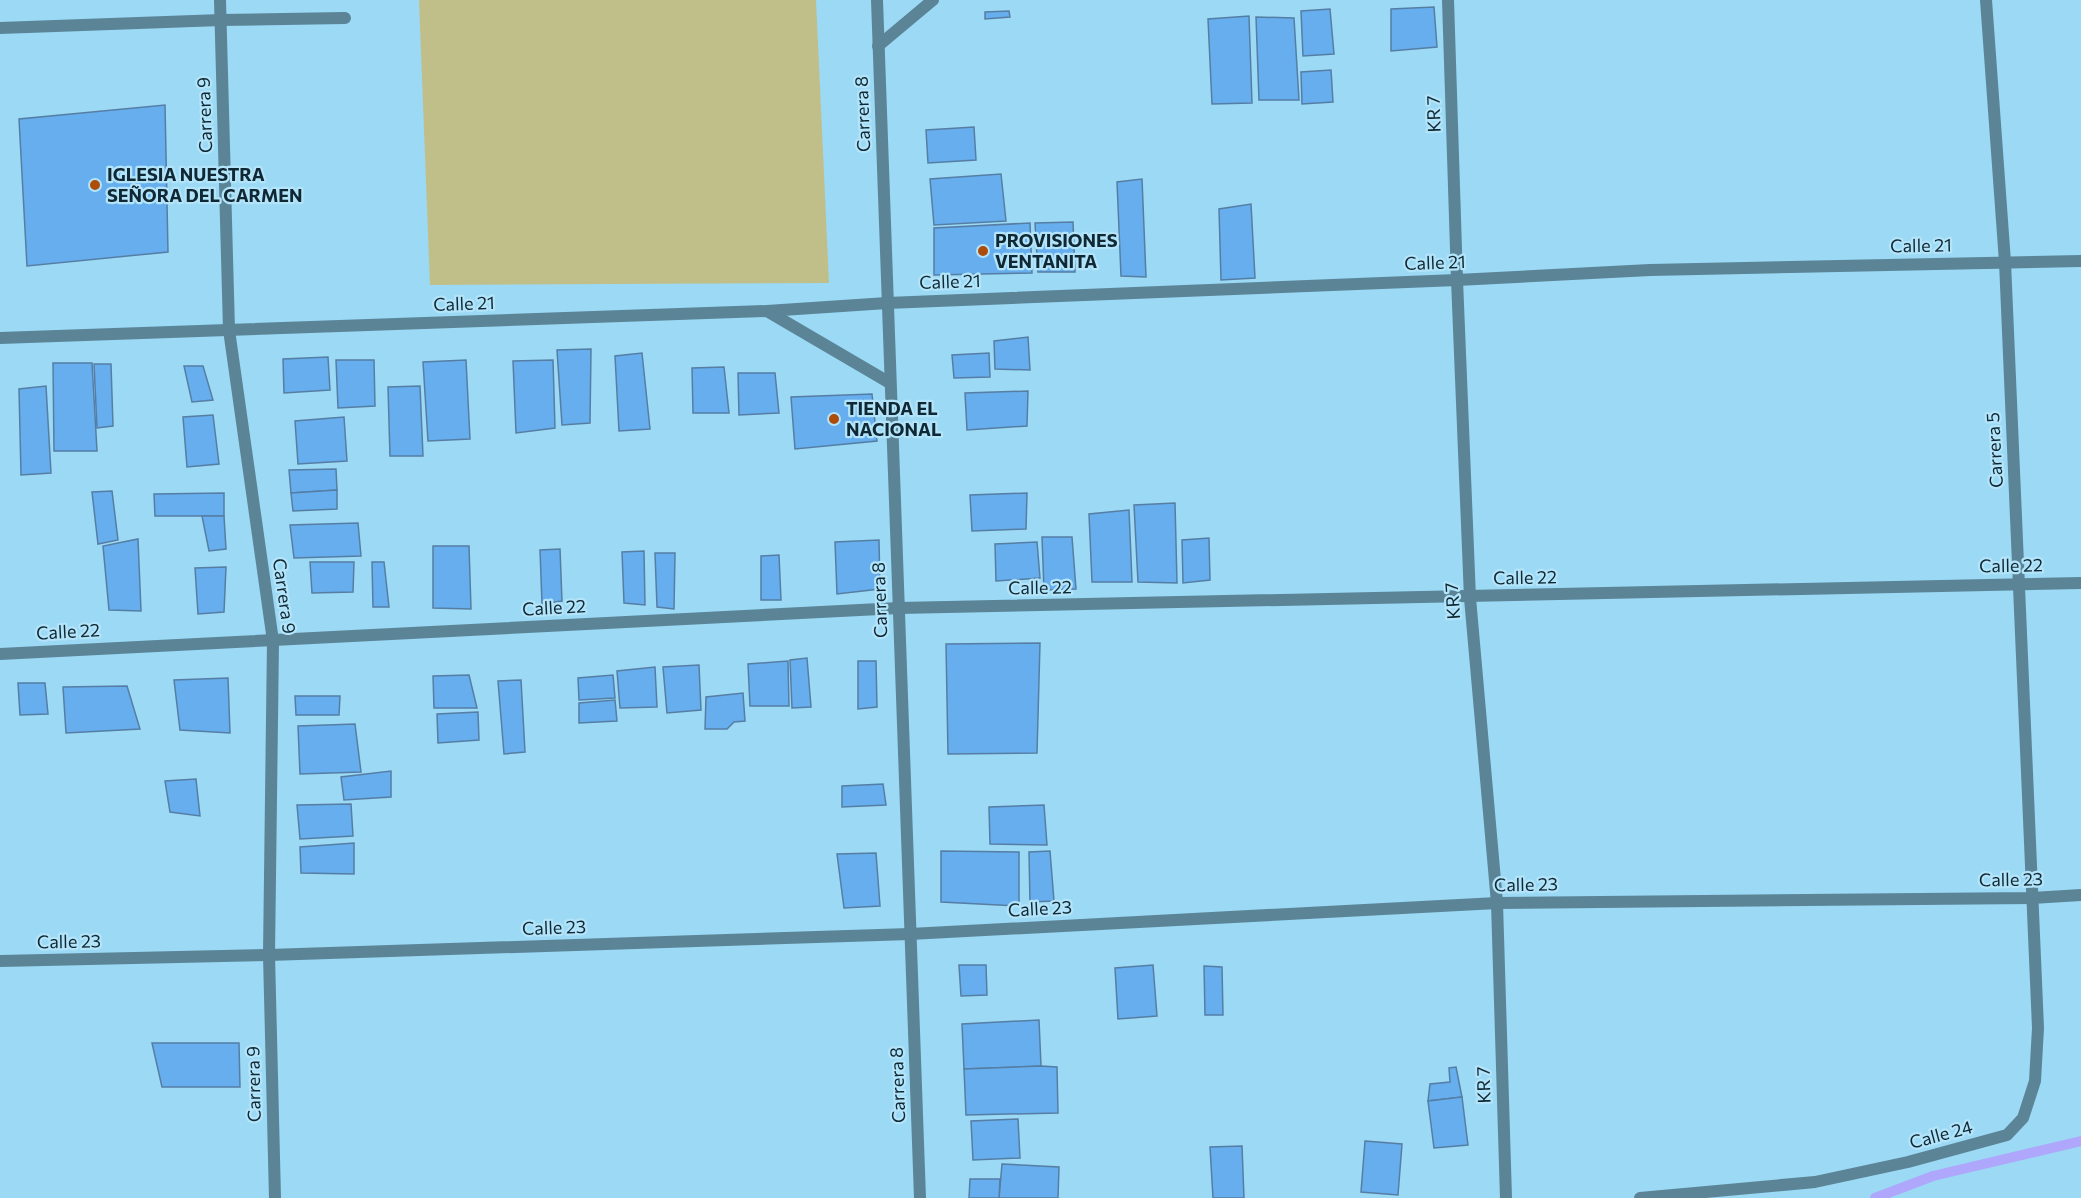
<svg xmlns="http://www.w3.org/2000/svg" width="2081" height="1198" font-family="Commissioner,sans-serif">
	<style>
		.green { fill: #c0bf89 }
		.lines { fill: none; stroke-linecap: round; stroke-linejoin: round }
		.stream { stroke: #afa7fb; stroke-width: 10 }
		.building { fill: #66aeee; stroke: #567ea4; stroke-width: 1.5 }
		.street { stroke: #5b8497; stroke-width: 12 }
		.poi-dot { fill: #ae4d09; stroke: #b3e4fa; stroke-width: 2 }
		.labels { text-anchor: middle; stroke-width: 4.5; stroke-linejoin: round; paint-order: stroke }
		.street-label { font-size: 18px; fill: #0f2833; stroke: #b3e4fa }
		.poi-label { font-size: 18px; font-weight: bold; fill: #0f2833; stroke: #b3e4fa; text-anchor: start }
	</style>
	<rect width="100%" height="100%" fill="#9bd9f4"/>
	<!-- green -->
	<path class="green" d="M419,0h397l13,283 -399,2z"/>
	<g class="lines">
		<!-- stream -->
		<path class="stream" d="M1875,1198l58,-22 148,-35"/>
	</g>
	<!-- building -->
	<g class="building">
		<path d="M1434,7l3,40 -46,4v-42z"/>
		<path d="M1330,9l4,45 -31,2 -2,-45z"/>
		<path d="M1009,11l1,6 -25,2v-7z"/>
		<path d="M1249,16l3,87 -40,1 -4,-85z"/>
		<path d="M1256,17l38,1 5,82h-40z"/>
		<path d="M1331,70l2,32 -31,2 -1,-32z"/>
		<path d="M165,105l3,147 -141,14 -8,-147z"/>
		<path d="M974,127l2,33 -48,3 -2,-33z"/>
		<path d="M1001,174l5,47 -72,4 -4,-46z"/>
		<path d="M1142,179l4,98 -25,-1 -4,-94z"/>
		<path d="M1251,204l4,74 -34,2 -2,-71z"/>
		<path d="M1073,222l2,50h-37l-3,-49z"/>
		<path d="M1030,223l2,50 -98,2v-47z"/>
		<path d="M1028,337l2,33 -35,-1 -1,-28z"/>
		<path d="M591,349l-1,74 -28,2 -5,-75z"/>
		<path d="M642,353l8,76 -31,2 -4,-75z"/>
		<path d="M989,353l1,24 -36,1 -2,-23z"/>
		<path d="M328,357l2,33 -46,3 -1,-34z"/>
		<path d="M336,360h38l1,46 -37,2z"/>
		<path d="M466,360l4,79 -42,2 -5,-79z"/>
		<path d="M553,360l2,68 -39,5 -3,-72z"/>
		<path d="M53,363h39l5,88h-43z"/>
		<path d="M94,364h17l2,62 -16,2z"/>
		<path d="M184,366h19l10,34 -21,2z"/>
		<path d="M724,367l5,46h-36l-1,-45z"/>
		<path d="M738,373h37l4,40 -40,2z"/>
		<path d="M46,386l5,87 -30,2 -2,-86z"/>
		<path d="M420,386l3,70h-33l-2,-69z"/>
		<path d="M1028,391l-1,35 -60,4 -2,-37z"/>
		<path d="M872,394l5,47 -82,8 -4,-52z"/>
		<path d="M213,415l6,49 -32,3 -4,-50z"/>
		<path d="M344,417l3,44 -49,3 -3,-43z"/>
		<path d="M336,469l1,21 -46,3 -2,-23z"/>
		<path d="M337,490v19l-44,2 -2,-18z"/>
		<path d="M112,491l6,49 -20,4 -6,-52z"/>
		<path d="M224,493v23h-69l-1,-22z"/>
		<path d="M1027,493l-1,36 -54,2 -2,-36z"/>
		<path d="M1175,503l2,80 -39,-1 -4,-77z"/>
		<path d="M1129,510l3,72h-40l-3,-68z"/>
		<path d="M202,516h22l2,33 -17,2z"/>
		<path d="M358,523l3,33 -67,2 -4,-33z"/>
		<path d="M1042,537h30l4,52 -32,1z"/>
		<path d="M1209,538l1,42 -27,3 -1,-43z"/>
		<path d="M138,539l3,72 -32,-1 -6,-64z"/>
		<path d="M879,540l1,49 -43,5 -2,-52z"/>
		<path d="M1037,542l3,36 -44,3 -1,-37z"/>
		<path d="M433,546h36l2,63 -38,-1z"/>
		<path d="M560,549l2,52 -20,3 -2,-54z"/>
		<path d="M644,551l1,54 -21,-2 -2,-51z"/>
		<path d="M655,553h20l-1,56 -17,-2z"/>
		<path d="M779,555l2,45h-20v-44z"/>
		<path d="M310,562h44l-1,30 -41,1z"/>
		<path d="M372,562h12l5,45h-16z"/>
		<path d="M226,567l-2,45 -26,2 -3,-46z"/>
		<path d="M1040,643l-3,110 -89,1 -2,-110z"/>
		<path d="M807,658l4,49 -19,1 -2,-48z"/>
		<path d="M788,661l1,45h-39l-2,-42z"/>
		<path d="M858,661h18l1,46 -19,2z"/>
		<path d="M699,665l2,45 -34,3 -4,-46z"/>
		<path d="M655,667l2,40 -37,1 -3,-37z"/>
		<path d="M469,675l8,33h-43l-1,-32z"/>
		<path d="M613,675l2,23 -36,2 -1,-22z"/>
		<path d="M228,678l2,55 -50,-3 -6,-50z"/>
		<path d="M521,680l4,72 -21,2 -6,-73z"/>
		<path d="M18,683h27l3,31 -28,1z"/>
		<path d="M127,686l13,43 -74,4 -3,-46z"/>
		<path d="M743,693l2,28 -11,1 -7,7h-22l1,-32z"/>
		<path d="M295,696h45l-1,19h-43z"/>
		<path d="M615,700l2,21 -38,2v-20z"/>
		<path d="M478,712l1,28 -41,3 -1,-29z"/>
		<path d="M355,724l6,48 -61,2 -2,-48z"/>
		<path d="M391,771v26l-47,3 -3,-23z"/>
		<path d="M196,779l4,37 -30,-4 -5,-31z"/>
		<path d="M883,784l3,21 -44,2v-21z"/>
		<path d="M351,804l2,32 -53,3 -3,-34z"/>
		<path d="M1044,805l3,40 -57,-1 -1,-37z"/>
		<path d="M354,843v31l-53,-1 -1,-26z"/>
		<path d="M941,851l78,1v54l-78,-4z"/>
		<path d="M1050,851l4,50 -24,1 -1,-50z"/>
		<path d="M876,853l4,53 -36,2 -7,-54z"/>
		<path d="M959,965h27l1,30 -26,1z"/>
		<path d="M1153,965l4,51 -39,3 -3,-51z"/>
		<path d="M1204,966l18,1 1,48h-18z"/>
		<path d="M1039,1020l2,46 -77,3 -2,-45z"/>
		<path d="M152,1043h87l1,44h-78z"/>
		<path d="M1041,1066l16,1 1,46 -92,2 -2,-46z"/>
		<path d="M1456,1067l6,30 -34,4 2,-17 20,-2 -1,-14z"/>
		<path d="M1462,1097l6,48 -34,3 -6,-47z"/>
		<path d="M1018,1119l2,39 -47,2 -2,-39z"/>
		<path d="M1365,1141l37,3 -4,51 -37,-3z"/>
		<path d="M1242,1146l2,52h-31l-3,-51z"/>
		<path d="M1002,1164l57,3 -1,31h-59z"/>
		<path d="M970,1179h30l-1,19h-30z"/>
	</g>
	<g class="lines">
		<!-- street -->
		<g class="street">
			<path d="M220,0l9,330 44,311 -4,314 6,243"/>
			<path d="M877,0l43,1198"/>
			<path d="M1448,0l9,280 13,318 27,305 9,295"/>
			<path d="M0,28l221,-8 124,-2"/>
			<path d="M878,46l55,-46"/>
			<path d="M767,311l123,72"/>
			<path d="M0,338l767,-27 120,-8 570,-23 193,-10 431,-9"/>
			<path d="M0,654l899,-46 1182,-25"/>
			<path d="M0,961l269,-6 641,-21 587,-31 535,-5 49,-3"/>
			<path d="M1640,1198l175,-16 93,-20 99,-27 16,-17 12,-37 3,-53 -33,-766 -19,-262"/>
		</g>
	</g>
	<!-- markers -->
	<g class="poi-dot">
		<circle cx="95" cy="185" r="6"/>
		<circle cx="983" cy="251" r="6"/>
		<circle cx="834" cy="419" r="6"/>
	</g>
	<g class="labels">
		<!-- street labels -->
		<g class="street-label">
			<text transform="translate(863 114) rotate(-92)" y="6">Carrera 8</text>
			<text transform="translate(1434 114) rotate(-92)" y="6">KR 7</text>
			<text transform="translate(205 115) rotate(-92)" y="6">Carrera 9</text>
			<text transform="translate(1921 246) rotate(-1)" y="6">Calle 21</text>
			<text transform="translate(1435 263) rotate(-2)" y="6">Calle 21</text>
			<text transform="translate(950 282) rotate(-2)" y="6">Calle 21</text>
			<text transform="translate(464 304) rotate(-2)" y="6">Calle 21</text>
			<text transform="translate(1995 450) rotate(-93)" y="6">Carrera 5</text>
			<text transform="translate(2011 566) rotate(-1)" y="6">Calle 22</text>
			<text transform="translate(1525 578) rotate(-1)" y="6">Calle 22</text>
			<text transform="translate(1040 588) rotate(-1)" y="6">Calle 22</text>
			<text transform="translate(284 596) rotate(82)" y="6">Carrera 9</text>
			<text transform="translate(880 600) rotate(-92)" y="6">Carrera 8</text>
			<text transform="translate(1453 601) rotate(-94)" y="6">KR 7</text>
			<text transform="translate(554 608) rotate(-3)" y="6">Calle 22</text>
			<text transform="translate(68 632) rotate(-3)" y="6">Calle 22</text>
			<text transform="translate(2011 880) rotate(-1)" y="6">Calle 23</text>
			<text transform="translate(1526 885) rotate(-1)" y="6">Calle 23</text>
			<text transform="translate(1040 909) rotate(-3)" y="6">Calle 23</text>
			<text transform="translate(554 928) rotate(-2)" y="6">Calle 23</text>
			<text transform="translate(69 942) rotate(-1)" y="6">Calle 23</text>
			<text transform="translate(254 1084) rotate(-91)" y="6">Carrera 9</text>
			<text transform="translate(898 1085) rotate(-92)" y="6">Carrera 8</text>
			<text transform="translate(1484 1085) rotate(-92)" y="6">KR 7</text>
			<text transform="translate(1941 1135) rotate(-15)" y="6">Calle 24</text>
		</g>
		<!-- poi labels -->
		<g class="poi-label">
			<text x="107" y="181">IGLESIA NUESTRA<tspan x="107" dy="21">SEÑORA DEL CARMEN</tspan></text>
			<text x="995" y="247">PROVISIONES<tspan x="995" dy="21">VENTANITA</tspan></text>
			<text x="846" y="415">TIENDA EL<tspan x="846" dy="21">NACIONAL</tspan></text>
		</g>
	</g>
</svg>
